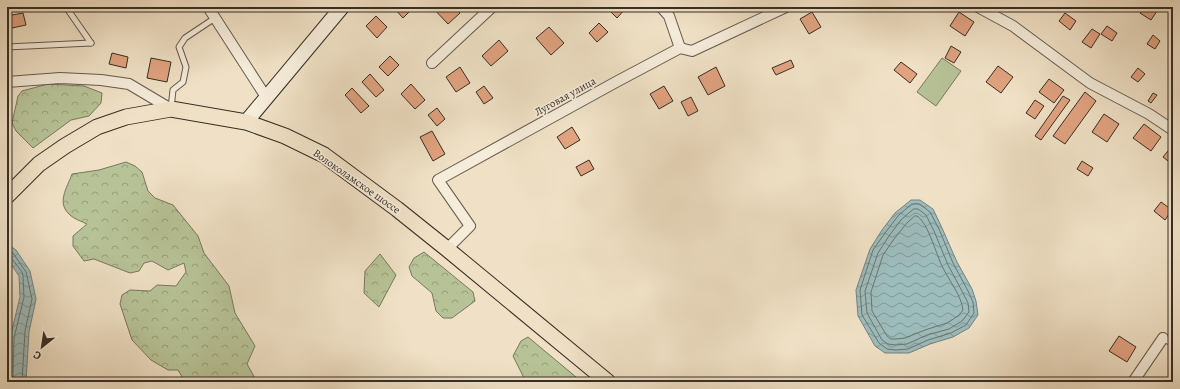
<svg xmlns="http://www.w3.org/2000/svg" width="1180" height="389" font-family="Alegreya,serif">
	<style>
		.green { fill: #b7c397; stroke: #77785e }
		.forest { fill: url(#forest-crowns); stroke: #77785e }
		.water { fill: url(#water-waves); stroke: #748380 }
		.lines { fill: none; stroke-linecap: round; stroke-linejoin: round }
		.shore { stroke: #6a7570; stroke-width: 1 }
		.building { fill: #e1a280; stroke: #372e25 }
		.lane-casing { stroke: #655b4d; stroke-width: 7 }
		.street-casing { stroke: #655b4d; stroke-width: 12 }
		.secondary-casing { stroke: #372e25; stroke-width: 16 }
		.primary-casing { stroke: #372e25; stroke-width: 17 }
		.lane { stroke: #f5ecda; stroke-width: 5 }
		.street { stroke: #f5ecda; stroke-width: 10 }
		.secondary { stroke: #f5ecda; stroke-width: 14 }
		.primary { stroke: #f0e1c6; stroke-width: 15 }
		.labels { text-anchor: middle; stroke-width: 3.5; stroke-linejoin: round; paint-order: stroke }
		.street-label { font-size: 11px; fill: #372e25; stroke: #f5ecda }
	</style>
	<defs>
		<pattern id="forest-crowns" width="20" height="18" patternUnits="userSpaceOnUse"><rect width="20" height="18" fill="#b7c397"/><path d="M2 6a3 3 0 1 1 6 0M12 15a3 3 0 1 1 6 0" fill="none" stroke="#969f7b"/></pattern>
		<pattern id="water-waves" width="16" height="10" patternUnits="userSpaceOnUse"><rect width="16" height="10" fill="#9dbcbc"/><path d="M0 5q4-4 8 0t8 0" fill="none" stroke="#819999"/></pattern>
	</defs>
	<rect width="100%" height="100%" fill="#f0e1c6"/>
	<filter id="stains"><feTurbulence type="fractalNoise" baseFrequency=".005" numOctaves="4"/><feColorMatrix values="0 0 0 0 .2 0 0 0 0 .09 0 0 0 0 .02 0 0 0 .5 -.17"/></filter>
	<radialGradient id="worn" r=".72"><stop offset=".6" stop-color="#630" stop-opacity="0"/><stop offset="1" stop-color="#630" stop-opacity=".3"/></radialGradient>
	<!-- green -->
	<path class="green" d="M942,58l19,13 -25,35 -19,-14z"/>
	<!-- forest -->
	<g class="forest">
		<path d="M48,84l36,2 18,7 -1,10 -12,13 -18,4 -38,28 -17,-17 -4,-8 6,-27 4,-5z"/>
		<path d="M126,162l9,4 7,6 6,19 7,7 18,7 25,31 6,17 25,33 6,27 20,33 -8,18 9,16 -2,2h-69l-7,-12h-10l-17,-10 -19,-20 -12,-36 2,-9 8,-5 20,1 7,-6 19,1 10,-14 -2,-9 -16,7 -16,-9 -8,2 -5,8 -9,2 -36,-14 -10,2 -11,-15v-10l14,-12c-6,-3 -13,-5 -17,-9 -14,-12 -3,-27 2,-41l27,-4z"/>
		<path d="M424,252l49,40 2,9 -23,17h-9l-7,-7 -4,-18 -20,-17 -3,-9 5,-9z"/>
		<path d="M380,254l16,21 -17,32 -15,-14 1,-22z"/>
		<path d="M528,337l54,45h-56l-13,-26 8,-15z"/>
	</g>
	<!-- water -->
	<g class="water">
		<path d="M911,200h9l13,9 9,19 15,34 15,27 4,12 2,14 -9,13 -16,9 -23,7 -21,9h-24l-10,-7 -17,-30 -2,-26 14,-41 12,-19 13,-17z"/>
		<path d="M7,244l9,6 14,21 6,28 -7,33 -3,50h-17l1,-44 10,-41 -1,-21 -12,-18z"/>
	</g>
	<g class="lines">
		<!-- shore -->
		<g class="shore">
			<path d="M912,204h8l10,8 9,17 14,34 15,28 5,11 1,11 -8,12 -15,8 -23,7 -20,9 -12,1 -9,-1 -8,-6 -17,-28 -2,-25 13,-40 12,-17 13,-17z"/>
			<path d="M914,209h4l8,6 8,16 14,34 15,28 5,10 1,9 -7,9 -13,8 -22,6 -20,9 -11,1 -8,-1 -6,-4 -15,-27 -2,-22 13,-38 11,-17 12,-16z"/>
			<path d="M915,216h2c12,8 19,39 26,52 7,14 18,27 20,42l-5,6 -11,7 -22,7 -20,8 -9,1h-5l-4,-3 -15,-25 -1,-19 12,-37 11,-16 12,-15z"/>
			<path d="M7,249l6,4 13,19 6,27 -7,32 -3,51"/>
			<path d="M7,257l5,2 10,13 1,4 1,21 -10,41 -1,40 -1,3 -3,1"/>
		</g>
	</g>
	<!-- building -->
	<g class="building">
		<path d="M393,7h14l3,4 -7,7z"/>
		<path d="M432,7h23l5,6 -12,11z"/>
		<path d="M613,7h14l-10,11 -7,-7z"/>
		<path d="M1144,7h6l7,4 -6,9 -11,-7z"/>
		<path d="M812,12l9,15 -12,7 -9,-15z"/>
		<path d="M959,12l15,10 -9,14 -15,-10z"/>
		<path d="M23,13l3,12 -19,4v-13z"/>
		<path d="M1065,13l11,8 -6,9 -11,-9z"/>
		<path d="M376,16l11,11 -10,11 -11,-12z"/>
		<path d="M599,23l9,9 -11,10 -8,-9z"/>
		<path d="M1107,26l10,7 -5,8 -11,-7z"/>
		<path d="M549,27l15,16 -13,12 -15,-17z"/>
		<path d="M1092,29l8,5 -9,14 -9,-6z"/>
		<path d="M1153,35l7,6 -5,8 -8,-5z"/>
		<path d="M499,40l9,11 -17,15 -9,-10z"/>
		<path d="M951,46l10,6 -7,11 -9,-5z"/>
		<path d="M112,53l16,4 -2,11 -17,-4z"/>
		<path d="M390,56l9,9 -11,11 -9,-9z"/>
		<path d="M151,58l20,4 -4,20 -20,-4z"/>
		<path d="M791,60l3,7 -18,8 -4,-7z"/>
		<path d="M901,62l16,12 -7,9 -16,-13z"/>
		<path d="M998,66l15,11 -12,16 -15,-11z"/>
		<path d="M460,67l10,16 -14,9 -10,-15z"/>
		<path d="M716,67l9,19 -17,9 -10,-18z"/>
		<path d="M1138,68l7,6 -7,8 -7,-5z"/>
		<path d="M370,74l14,16 -8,7 -14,-15z"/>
		<path d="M1049,79l15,11 -10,13 -15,-11z"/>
		<path d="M411,84l14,16 -10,9 -14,-15z"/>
		<path d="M484,86l9,12 -9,6 -8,-12z"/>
		<path d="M664,86l9,15 -14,8 -9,-15z"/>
		<path d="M352,88l17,18 -8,7 -16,-18z"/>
		<path d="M1085,92l11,9 -31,43 -12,-8z"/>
		<path d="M1153,93l4,2 -6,8 -3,-2z"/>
		<path d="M1063,96l7,4 -29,40 -6,-4z"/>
		<path d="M691,97l7,14 -10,5 -7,-14z"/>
		<path d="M1035,100l9,6 -9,13 -9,-6z"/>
		<path d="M437,108l8,11 -8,7 -9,-11z"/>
		<path d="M1104,114l15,10 -12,18 -15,-10z"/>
		<path d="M1144,124l17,13 -10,14 -18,-13z"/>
		<path d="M572,127l8,13 -15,9 -8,-12z"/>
		<path d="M432,131l13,23 -12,7 -13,-24z"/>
		<path d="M1173,145v17l-1,2 -9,-7z"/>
		<path d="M589,160l5,9 -13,7 -5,-9z"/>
		<path d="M1082,161l11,7 -5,8 -11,-7z"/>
		<path d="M1161,202l11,8 -7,10 -11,-9z"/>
		<path d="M1119,336l17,11 -9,15 -18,-11z"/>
	</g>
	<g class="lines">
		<defs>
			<g id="lane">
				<path d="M66,7l25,36"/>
				<path d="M7,47l84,-4"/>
				<path d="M171,108l2,-18 10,-8 3,-15 -7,-20 6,-9 30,-20"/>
				<path d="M1163,338l10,6"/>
			</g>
			<g id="street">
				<path d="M208,7l58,90"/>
				<path d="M661,7l8,9 11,32"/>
				<path d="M978,7l35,19 77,57 59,31 24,16"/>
				<path d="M432,63l60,-56"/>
				<path d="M7,82l53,-4 41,2 28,4 42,25"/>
				<path d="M447,249l23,-23 -32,-46 178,-98 64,-34 12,3 94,-44"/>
				<path d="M1133,382l30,-44"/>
			</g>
			<path id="secondary" d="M246,122l96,-115"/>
			<path id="primary" d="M7,196l32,-32 26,-18 32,-19 29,-10 45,-8 75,13 39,14 39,19 73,54 50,40 161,133"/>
		</defs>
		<!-- lane casing -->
		<use href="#lane" class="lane-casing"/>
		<!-- street casing -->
		<use href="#street" class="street-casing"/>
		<!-- secondary casing -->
		<use href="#secondary" class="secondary-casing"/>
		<!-- primary casing -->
		<use href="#primary" class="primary-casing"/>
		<!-- lane -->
		<use href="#lane" class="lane"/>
		<!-- street -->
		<use href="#street" class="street"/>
		<!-- secondary -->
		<use href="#secondary" class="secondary"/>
		<!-- primary -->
		<use href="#primary" class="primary"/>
	</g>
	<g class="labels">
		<!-- street labels -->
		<g class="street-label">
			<text transform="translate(565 96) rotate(-29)" y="4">Луговая улица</text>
			<text transform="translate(357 181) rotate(35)" y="4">Волоколамское шоссе</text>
		</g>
	</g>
	<!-- margin -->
	<rect width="1180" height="389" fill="none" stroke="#f0e1c6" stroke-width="24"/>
	<rect x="8" y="8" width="1164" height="373" fill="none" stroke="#372e25" stroke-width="2"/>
	<rect x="12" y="12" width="1156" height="365" fill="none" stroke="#372e25"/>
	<!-- north arrow -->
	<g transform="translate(42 347) rotate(210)" stroke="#f5ecda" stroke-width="3" paint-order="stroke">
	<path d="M0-3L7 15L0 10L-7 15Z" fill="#372e25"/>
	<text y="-6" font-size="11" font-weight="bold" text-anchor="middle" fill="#372e25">С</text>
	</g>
	<rect width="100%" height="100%" filter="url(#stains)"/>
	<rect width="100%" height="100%" fill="url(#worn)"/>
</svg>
